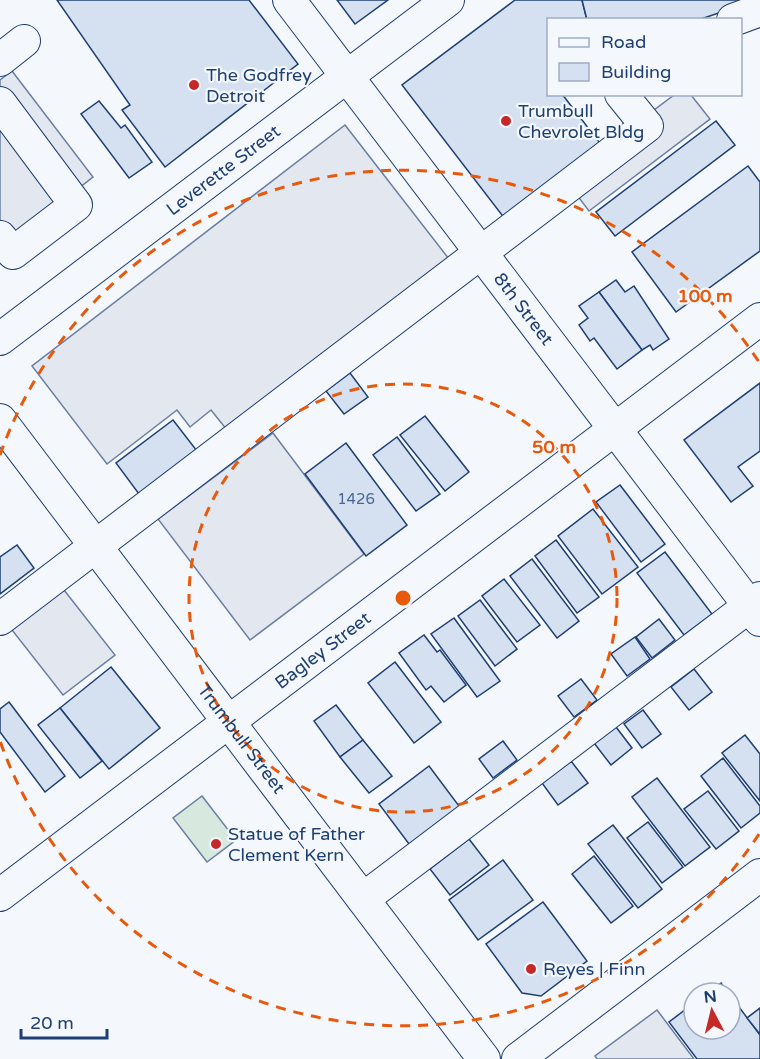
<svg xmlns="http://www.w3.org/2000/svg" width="760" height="1059" font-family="'Varela Round',sans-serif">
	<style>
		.green { fill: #d7e8df; stroke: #687fa3; stroke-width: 1.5 }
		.parking { fill: #e3e8f0; stroke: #687fa3; stroke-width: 1.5 }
		.building { fill: #d5e0f0; stroke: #1d3f73; stroke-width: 1.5 }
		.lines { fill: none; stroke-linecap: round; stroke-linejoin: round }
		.minor-casing { stroke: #1d3f73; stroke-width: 34 }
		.minor { stroke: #f4f7fb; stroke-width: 32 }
		.ring { fill: none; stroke: #e8590c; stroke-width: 3; stroke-dasharray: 10 8 }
		.poi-dot { fill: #c62828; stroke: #f4f7fb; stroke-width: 2 }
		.labels { text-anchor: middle; stroke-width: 4.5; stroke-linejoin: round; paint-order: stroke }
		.number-label { font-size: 15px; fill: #4b6792 }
		.poi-label { font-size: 18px; fill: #1d3f73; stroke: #f4f7fb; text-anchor: start }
		.street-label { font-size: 18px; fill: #1d3f73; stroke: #f4f7fb }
		.centre { fill: #e8590c; stroke: #f4f7fb; stroke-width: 3 }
		.ring-label { font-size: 18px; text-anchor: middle; font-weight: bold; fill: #e8590c; stroke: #f4f7fb; stroke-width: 4.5; stroke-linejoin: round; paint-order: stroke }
	</style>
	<rect width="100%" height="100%" fill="#f4f7fb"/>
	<!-- green -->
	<path class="green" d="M202,796l34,44 -29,22 -34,-44z"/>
	<!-- parking -->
	<g class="parking">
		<path d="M12,71l81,106 -93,72v-169z"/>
		<path d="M674,95h17l19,24 -121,92 -25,-33z"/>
		<path d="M345,125l104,134 -222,171 -16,-20 -21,17 -13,-17 -70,54 -75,-98z"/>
		<path d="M273,433l91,121 -114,86 -92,-121z"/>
		<path d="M64,590l51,65 -52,40 -51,-65z"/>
		<path d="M657,1010l37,49h-97l-2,-3z"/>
	</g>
	<!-- building -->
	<g class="building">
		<path d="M57,0h192l49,64 -133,103 -43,-57 8,-5z"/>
		<path d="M337,0h51l-33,24z"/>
		<path d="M515,0h67l5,20h-39v74h14l41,53 -98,72 -103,-134z"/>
		<path d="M582,0h175l-59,20h-111z"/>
		<path d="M99,101l22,27 4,-3 27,37 -23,16 -48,-64z"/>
		<path d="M716,121l19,24 -120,91 -19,-24z"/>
		<path d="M748,166l12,16v69l-84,61 -44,-60z"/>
		<path d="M616,280l9,12 9,-6 35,53 -16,11 -3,-5 -8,5 -43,-58z"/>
		<path d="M599,292l43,58 -25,19 -23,-31 -4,3 -11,-16 9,-7 -9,-12z"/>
		<path d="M350,373l18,24 -24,17 -18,-23z"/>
		<path d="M760,383v68l-22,16 15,19 -22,16 -47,-62z"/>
		<path d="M425,416l44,56 -24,19 -45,-56z"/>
		<path d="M173,420l24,31 -58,43 -23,-31z"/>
		<path d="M397,437l43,57 -24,17 -43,-56z"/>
		<path d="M346,443l61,82 -41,31 -61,-82z"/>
		<path d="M620,485l45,59 -24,18 -45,-60z"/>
		<path d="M593,509l45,58 -36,27 -44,-58z"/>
		<path d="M556,540l43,57 -22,16 -42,-57z"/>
		<path d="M17,545l17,23 -34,26v-37z"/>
		<path d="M665,552l47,62 -28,21 -47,-62z"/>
		<path d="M532,559l47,62 -22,17 -47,-62z"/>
		<path d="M504,579l36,46 -23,17 -35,-46z"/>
		<path d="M480,600l37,49 -22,17 -37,-50z"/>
		<path d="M454,618l46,63 -23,16 -46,-63z"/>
		<path d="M659,619l16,21 -23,18 -16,-21z"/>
		<path d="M424,635l13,17 3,-2 26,35 -22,17 -13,-16 -5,4 -27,-37z"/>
		<path d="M635,637l15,22 -23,17 -16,-22z"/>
		<path d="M395,662l46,60 -27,21 -46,-60z"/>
		<path d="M111,667l49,61 -51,41 -49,-61z"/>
		<path d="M694,669l18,23 -23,18 -18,-23z"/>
		<path d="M581,679l16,21 -23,17 -16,-21z"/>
		<path d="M9,702l56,74 -20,16 -45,-60v-23z"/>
		<path d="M336,705l27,35 -23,17 -26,-36z"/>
		<path d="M60,708l42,53 -22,17 -42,-53z"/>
		<path d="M643,710l18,24 -19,14 -18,-24z"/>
		<path d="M616,727l16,21 -21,17 -17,-22z"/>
		<path d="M745,735l15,19v47l-38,-48z"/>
		<path d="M363,740l29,36 -23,17 -29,-36z"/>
		<path d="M503,741l14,19 -24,18 -14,-19z"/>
		<path d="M723,758l37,48v7l-19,15 -40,-52z"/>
		<path d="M571,761l17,22 -30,22 -16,-22z"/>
		<path d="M429,766l33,44 -50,38 -33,-44z"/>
		<path d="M657,778l53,69 -25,19 -53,-69z"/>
		<path d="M708,791l31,40 -23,18 -32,-40z"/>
		<path d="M648,822l35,45 -21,16 -35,-45z"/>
		<path d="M613,825l49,64 -24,19 -50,-64z"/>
		<path d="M469,839l20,26 -39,30 -20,-26z"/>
		<path d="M594,856l39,50 -22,17 -39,-49z"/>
		<path d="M503,860l30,40 -55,40 -29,-40z"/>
		<path d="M543,902l44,59 -46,35 -19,-3 -36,-49z"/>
		<path d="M721,983l7,10h-20z"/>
		<path d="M730,995l30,40v24h-63l-28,-37 25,-19v26h36z"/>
		<path d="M760,1008v24l-1,1 -12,-15z"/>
	</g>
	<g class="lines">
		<defs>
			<g id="minor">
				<path id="s1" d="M289,0l471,620"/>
				<path d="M733,20l27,-10"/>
				<path d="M0,60l24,-19"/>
				<path d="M0,103l76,102 -63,48 -13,-16"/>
				<path id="s2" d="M0,339l448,-339"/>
				<path id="s3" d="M0,420l484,639"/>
				<path d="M0,619l647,-493 -26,-32"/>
				<path id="s4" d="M0,895l760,-576"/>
				<path d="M363,899l397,-301"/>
				<path d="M518,1059l242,-184"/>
			</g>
		</defs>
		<!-- minor casing -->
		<use href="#minor" class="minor-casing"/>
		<!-- minor -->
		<use href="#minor" class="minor"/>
	</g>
	<!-- distance rings -->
	<g class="ring">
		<circle cx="403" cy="598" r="214"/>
		<path d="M759 834A427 427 0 0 1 0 741M0 455A427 427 0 0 1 759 362"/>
	</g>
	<!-- markers -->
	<g class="poi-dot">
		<circle cx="194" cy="85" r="6"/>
		<circle cx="506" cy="121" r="6"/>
		<circle cx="216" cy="844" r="6"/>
		<circle cx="531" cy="969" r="6"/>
	</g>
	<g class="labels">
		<!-- number labels -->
		<g class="number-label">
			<text x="356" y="504">1426</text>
		</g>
		<!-- poi labels -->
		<g class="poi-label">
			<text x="206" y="81">The Godfrey<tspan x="206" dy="21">Detroit</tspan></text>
			<text x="518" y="117">Trumbull<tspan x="518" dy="21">Chevrolet Bldg</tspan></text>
			<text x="228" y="840">Statue of Father<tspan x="228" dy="21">Clement Kern</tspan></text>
			<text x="543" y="975">Reyes | Finn</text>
		</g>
		<!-- street labels -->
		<g class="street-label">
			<text dy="6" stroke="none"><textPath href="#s2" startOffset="280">Leverette Street</textPath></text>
			<text dy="6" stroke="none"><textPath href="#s1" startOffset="388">8th Street</textPath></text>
			<text dy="6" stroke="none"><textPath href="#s4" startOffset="405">Bagley Street</textPath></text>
			<text dy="6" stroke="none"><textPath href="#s3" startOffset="400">Trumbull Street</textPath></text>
		</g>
	</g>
	<circle cx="403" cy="598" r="9" class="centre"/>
	<g class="ring-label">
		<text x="705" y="302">100 m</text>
		<text x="554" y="453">50 m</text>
	</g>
	<!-- legend -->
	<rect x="547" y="18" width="195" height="78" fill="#f4f7fb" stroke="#9eadc5" stroke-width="1.5"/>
	<rect x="559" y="38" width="30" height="9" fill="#f4f7fb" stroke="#9eadc5" stroke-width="1.5"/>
	<text x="601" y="48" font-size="18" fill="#1d3f73">Road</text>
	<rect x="559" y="63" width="30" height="18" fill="#d5e0f0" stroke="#9eadc5" stroke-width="1.5"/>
	<text x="601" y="78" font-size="18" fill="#1d3f73">Building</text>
	<!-- north arrow -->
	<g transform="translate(712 1011) rotate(353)"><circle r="28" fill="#f4f7fb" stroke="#9eadc5" stroke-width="1.5"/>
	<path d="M0-4.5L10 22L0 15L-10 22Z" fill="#c62828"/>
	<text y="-9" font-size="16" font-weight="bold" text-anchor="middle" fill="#1d3f73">N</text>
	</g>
	<!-- scale -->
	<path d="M21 1029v9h86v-9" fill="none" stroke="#1d3f73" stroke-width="3"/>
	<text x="30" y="1029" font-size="18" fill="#1d3f73" stroke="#f4f7fb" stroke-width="4.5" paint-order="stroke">20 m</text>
</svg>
